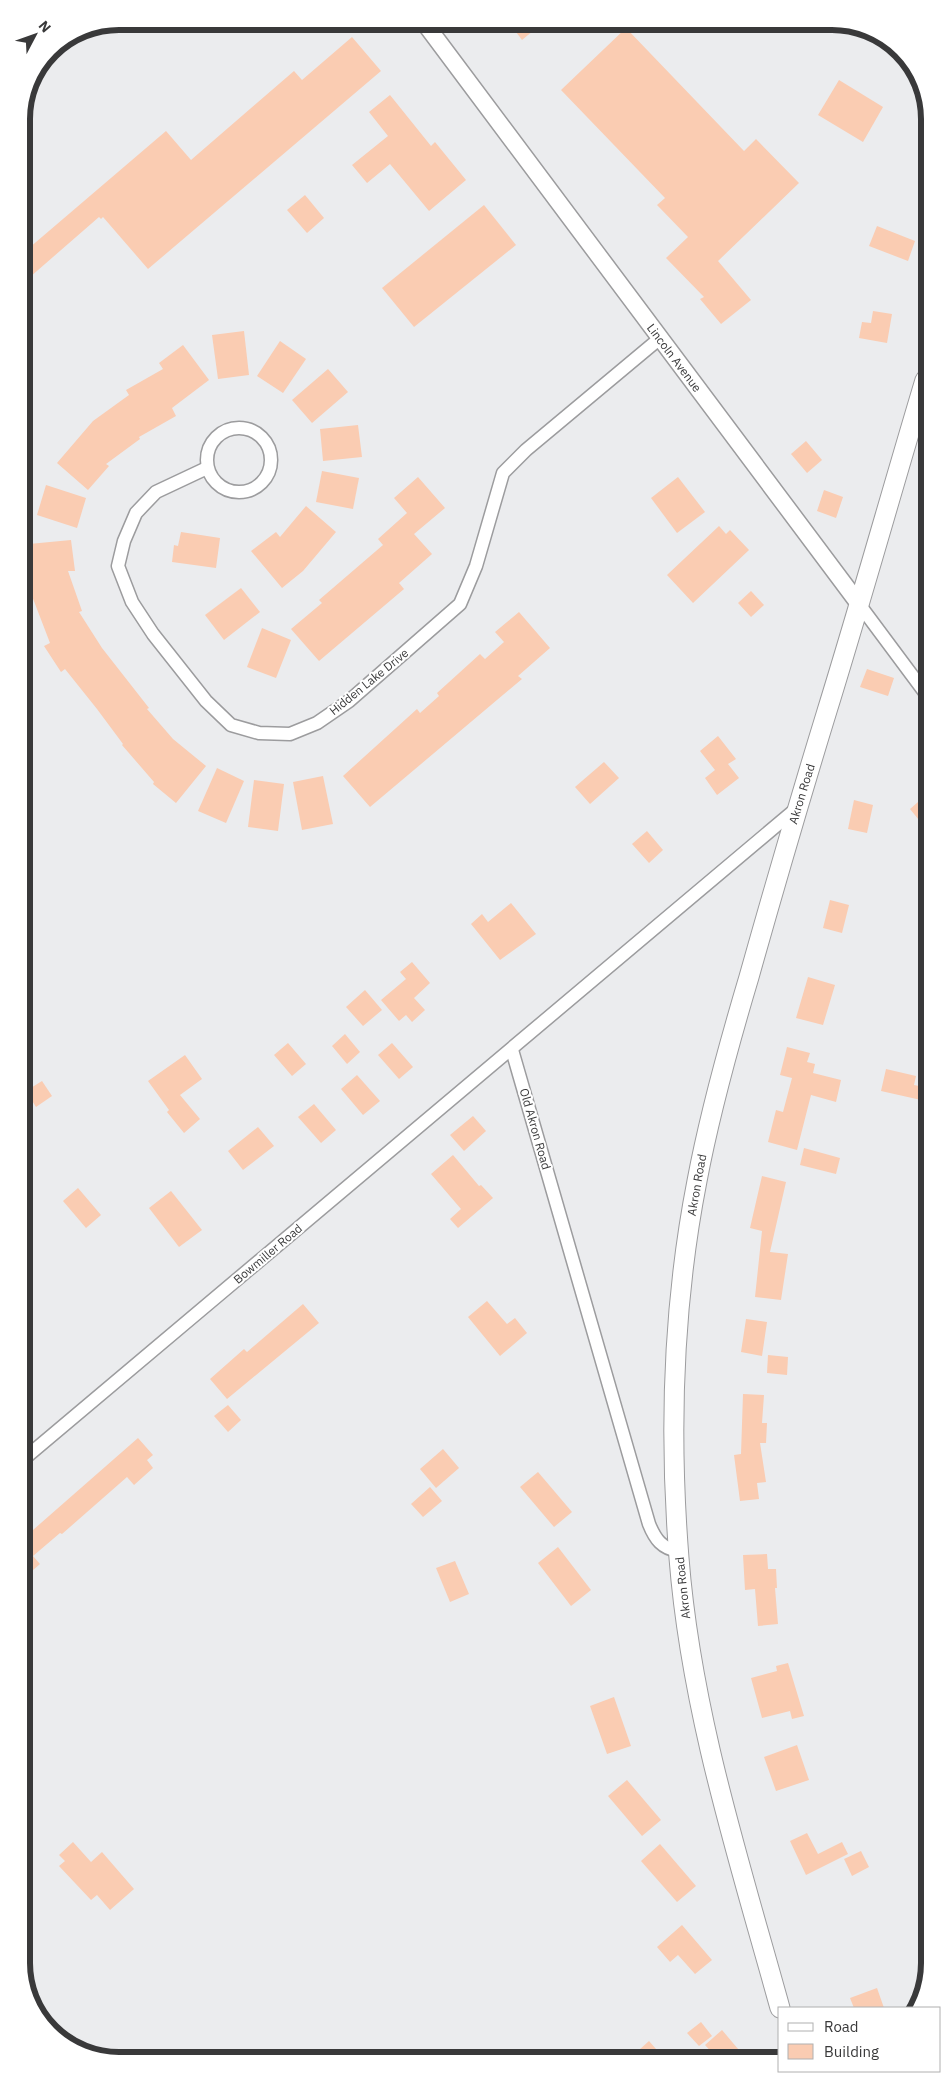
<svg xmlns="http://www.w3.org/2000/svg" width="951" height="2082" font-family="'IBM Plex Sans',sans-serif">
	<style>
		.building { fill: #faccb2 }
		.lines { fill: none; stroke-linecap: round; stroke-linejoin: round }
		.minor-casing { stroke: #9c9c9e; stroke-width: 15 }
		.tertiary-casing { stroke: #9c9c9e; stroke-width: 19 }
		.secondary-casing { stroke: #9c9c9e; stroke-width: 21 }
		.minor { stroke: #fff; stroke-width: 12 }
		.tertiary { stroke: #fff; stroke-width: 16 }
		.secondary { stroke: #fff; stroke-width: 19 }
		.labels { text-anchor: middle; stroke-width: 4; stroke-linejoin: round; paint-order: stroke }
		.street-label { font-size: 12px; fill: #39393a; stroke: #fff }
		.rim { fill: none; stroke: #39393a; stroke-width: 6 }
	</style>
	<rect width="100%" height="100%" fill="#ebecee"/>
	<!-- building -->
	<g class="building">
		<path d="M508,21h37l-23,19z"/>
		<path d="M626,28l118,123 12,-12 43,44 -81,78 33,39 -30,24 -21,-25 4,-2 -38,-39 22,-21 -31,-32 8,-7 -104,-108z"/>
		<path d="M352,37l29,34 -233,198 -45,-52 -2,2 -2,-2 -77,67v-30l144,-123 25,29 103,-89 8,9z"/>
		<path d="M839,80l44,27 -20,35 -45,-27z"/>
		<path d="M390,95l41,51 4,-4 31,38 -37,31 -39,-47 -23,19 -15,-18 36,-29 -19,-24z"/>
		<path d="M305,195l19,23 -17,15 -20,-23z"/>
		<path d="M484,205l32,40 -102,82 -32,-39z"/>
		<path d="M877,226l38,15 -7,20 -39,-15z"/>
		<path d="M873,311l19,3 -5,29 -28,-5 3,-16 9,1z"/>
		<path d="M244,331l5,44 -31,4 -6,-44z"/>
		<path d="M280,341l26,18 -23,34 -26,-17z"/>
		<path d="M183,345l26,35 -37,28 4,8 -37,21 1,2 -34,25 3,2 -21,24 -31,-27 36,-42 36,-26 -3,-5 37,-21 -4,-6z"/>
		<path d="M328,369l20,23 -36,31 -20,-23z"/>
		<path d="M358,425l4,32 -39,4 -3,-32z"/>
		<path d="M806,441l16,19 -15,13 -16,-19z"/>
		<path d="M322,471l37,7 -6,31 -37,-7z"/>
		<path d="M418,477l27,31 -31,26 18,20 -33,29 5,6 -85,72 -28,-32 31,-26 -3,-3 64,-55 -5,-6 29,-26 -13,-15z"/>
		<path d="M678,477l27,35 -28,21 -26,-35z"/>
		<path d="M46,485l40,13 -9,30 -40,-13z"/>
		<path d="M824,490l19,7 -7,21 -19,-7z"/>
		<path d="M306,506l30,26 -33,39 -21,17 -31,-37 25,-19 4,5z"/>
		<path d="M719,526l7,8 4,-4 19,20 -56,53 -26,-28z"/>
		<path d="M181,532l39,6 -4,30 -44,-6 2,-17 4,1z"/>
		<path d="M71,540l4,31h-7l14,40 -3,1 23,36 47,60 -2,1 26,30 33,27 -30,37 -23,-19 1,-2 -32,-37 1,-1 -26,-35 -32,-40 -4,3 -17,-26 6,-3 -18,-47 -3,-52z"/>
		<path d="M241,588l19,24 -36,28 -19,-25z"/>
		<path d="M751,591l13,14 -13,12 -13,-14z"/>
		<path d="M519,612l31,36 -32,28 4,3 -152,128 -27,-31 74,-67 3,4 19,-17 -2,-3 43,-39 5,5 19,-17 -9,-10z"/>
		<path d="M262,628l29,12 -15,38 -29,-11z"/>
		<path d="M867,669l27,9 -6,18 -28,-9z"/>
		<path d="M718,736l18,23 -8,5 11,14 -22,17 -12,-17 10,-8 -15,-19z"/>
		<path d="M604,762l15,16 -29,26 -15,-17z"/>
		<path d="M217,768l27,13 -18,42 -28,-12z"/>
		<path d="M323,776l10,48 -31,6 -9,-48z"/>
		<path d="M254,780l30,4 -6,47 -30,-4z"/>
		<path d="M926,795v15l1,20 -17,-21z"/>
		<path d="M854,800l19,5 -6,28 -19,-4z"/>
		<path d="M647,831l16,19 -14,13 -17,-19z"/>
		<path d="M830,900l19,5 -7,28 -19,-5z"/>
		<path d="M511,903l25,31 -36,26 -29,-36 11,-10 6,8z"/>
		<path d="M412,962l18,21 -16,15 11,12 -13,12 -6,-7 -7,6 -18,-21 25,-21 -6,-7z"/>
		<path d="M808,977l27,8 -12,40 -27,-7z"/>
		<path d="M365,990l17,20 -19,16 -17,-19z"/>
		<path d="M345,1034l15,18 -13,12 -15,-18z"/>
		<path d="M288,1043l18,21 -14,12 -18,-21z"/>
		<path d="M392,1043l21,24 -14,12 -21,-24z"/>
		<path d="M787,1047l23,6 -3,9 8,2 -2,9 28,7 -5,22 -25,-7 -14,55 -29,-8 8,-32 7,2 9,-34 -12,-3z"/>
		<path d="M185,1055l17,24 -22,16 20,24 -16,14 -17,-21 2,-2 -21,-29z"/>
		<path d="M886,1069l30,7 -2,9 10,2 -3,13 -40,-9z"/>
		<path d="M357,1075l23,26 -17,14 -22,-26z"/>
		<path d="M42,1081l10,15 -16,11 -10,-16z"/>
		<path d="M314,1104l22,26 -15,13 -23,-26z"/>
		<path d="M473,1116l13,15 -22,20 -14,-16z"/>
		<path d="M258,1127l16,19 -31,24 -15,-19z"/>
		<path d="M804,1148l36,10 -4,16 -36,-9z"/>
		<path d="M453,1155l26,31 2,-1 12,13 -35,30 -8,-9 11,-10 -30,-35z"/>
		<path d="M762,1176l24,6 -16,70 18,2 -7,46 -26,-3 7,-66 -12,-3z"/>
		<path d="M78,1188l23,27 -15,13 -23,-27z"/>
		<path d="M171,1191l31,39 -23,17 -30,-39z"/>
		<path d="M487,1301l20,23 8,-6 12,15 -27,23 -32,-39z"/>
		<path d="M303,1304l16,19 -92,76 -17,-20 34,-30 3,3z"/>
		<path d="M746,1319l21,3 -5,34 -21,-4z"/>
		<path d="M768,1355l20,2 -1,18 -20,-2z"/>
		<path d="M743,1394l21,1 -2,28h5l-1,20h-6l6,39 -9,1 2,16 -19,2 -6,-46 7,-1z"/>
		<path d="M228,1405l13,15 -13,12 -14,-16z"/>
		<path d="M138,1438l15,17 -6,5 6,8 -19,17 -7,-8 -65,57 -2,-1 -27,23 7,8 -15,13v-40z"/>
		<path d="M443,1449l16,19 -23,20 -16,-19z"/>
		<path d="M538,1472l34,40 -18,15 -34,-40z"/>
		<path d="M430,1487l12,14 -19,16 -12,-13z"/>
		<path d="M558,1547l33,43 -20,16 -33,-43z"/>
		<path d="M767,1554l1,15h8l1,19h-2l3,36 -20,2 -3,-37 -10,1 -2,-35z"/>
		<path d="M455,1561l14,33 -19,8 -14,-34z"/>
		<path d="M788,1663l16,53 -12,3 -2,-8 -28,7 -11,-40 26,-7 -1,-5z"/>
		<path d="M614,1697l17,49 -24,8 -17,-48z"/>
		<path d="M797,1745l12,35 -33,11 -12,-34z"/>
		<path d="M627,1780l34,40 -19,16 -34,-40z"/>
		<path d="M807,1833l11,21 24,-12 6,12 -42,21 -16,-34z"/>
		<path d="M73,1842l18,20 11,-10 32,37 -24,21 -13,-15 -6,5 -32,-34 6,-5 -6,-6z"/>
		<path d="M660,1844l36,42 -19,16 -36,-41z"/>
		<path d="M861,1851l8,16 -17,9 -8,-17z"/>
		<path d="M682,1925l30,35 -17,14 -17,-19 -8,7 -13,-15z"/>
		<path d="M877,1988l7,20h-30l-4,-10z"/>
		<path d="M701,2022l11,14 -13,10 -12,-13z"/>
		<path d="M722,2030l22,26h-29l-10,-11z"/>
		<path d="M649,2041l14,16h-18l-6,-7z"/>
	</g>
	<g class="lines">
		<defs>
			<g id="minor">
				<circle cx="239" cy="460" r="32"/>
				<path d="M207,468l-51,24 -20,21 -12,28 -6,25 14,36 21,32 53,67 25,24 28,8 31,1 27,-11 32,-22 111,-97 16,-38 27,-93 23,-23 133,-111"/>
				<path d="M859,604l67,90"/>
				<path d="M512,1050l137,474c6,15 13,25 30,27"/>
				<path d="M25,1458l771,-649"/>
			</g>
			<path id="tertiary" d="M423,21l436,583"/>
			<path id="secondary" d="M780,2008c-41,-148 -89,-296 -101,-450 -10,-125 -6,-254 18,-377 13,-69 32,-137 52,-204 25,-89 51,-178 78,-266 34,-110 65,-221 98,-331"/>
		</defs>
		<!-- minor casing -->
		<use href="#minor" class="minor-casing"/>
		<!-- tertiary casing -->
		<use href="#tertiary" class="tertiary-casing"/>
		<!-- secondary casing -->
		<use href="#secondary" class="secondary-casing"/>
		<!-- minor -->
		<use href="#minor" class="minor"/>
		<!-- tertiary -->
		<use href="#tertiary" class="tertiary"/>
		<!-- secondary -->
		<use href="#secondary" class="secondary"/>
	</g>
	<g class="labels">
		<!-- street labels -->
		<g class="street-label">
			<text transform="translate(674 358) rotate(53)" y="4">Lincoln Avenue</text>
			<text transform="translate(369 682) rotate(-39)" y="4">Hidden Lake Drive</text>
			<text transform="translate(802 794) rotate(-73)" y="4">Akron Road</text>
			<text transform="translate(535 1129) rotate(74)" y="4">Old Akron Road</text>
			<text transform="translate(697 1185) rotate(-80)" y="4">Akron Road</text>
			<text transform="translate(268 1254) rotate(-40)" y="4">Bowmiller Road</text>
			<text transform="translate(683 1588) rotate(-96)" y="4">Akron Road</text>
		</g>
	</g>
	<!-- crop -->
	<path d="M0 0H951V2082H0ZM119 30H832A89 89 0 0 1 921 119V1963A89 89 0 0 1 832 2052H119A89 89 0 0 1 30 1963V119A89 89 0 0 1 119 30Z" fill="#fff" fill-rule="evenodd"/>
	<path class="rim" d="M119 30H832A89 89 0 0 1 921 119V1963A89 89 0 0 1 832 2052H119A89 89 0 0 1 30 1963V119A89 89 0 0 1 119 30Z"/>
	<!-- legend -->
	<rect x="778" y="2007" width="162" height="65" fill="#ffffff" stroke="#b0b0b0"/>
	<rect x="788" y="2023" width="25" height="8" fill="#ffffff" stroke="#b0b0b0"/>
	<text x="824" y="2032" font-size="15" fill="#39393a">Road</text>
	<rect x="788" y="2044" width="25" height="15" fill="#faccb2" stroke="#b0b0b0"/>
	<text x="824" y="2057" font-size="15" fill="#39393a">Building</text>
	<!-- north arrow -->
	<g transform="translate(35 35) rotate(49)" stroke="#ffffff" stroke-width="4" paint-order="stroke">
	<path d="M0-4L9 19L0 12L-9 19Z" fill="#39393a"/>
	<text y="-8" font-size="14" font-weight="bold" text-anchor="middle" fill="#39393a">N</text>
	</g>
</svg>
